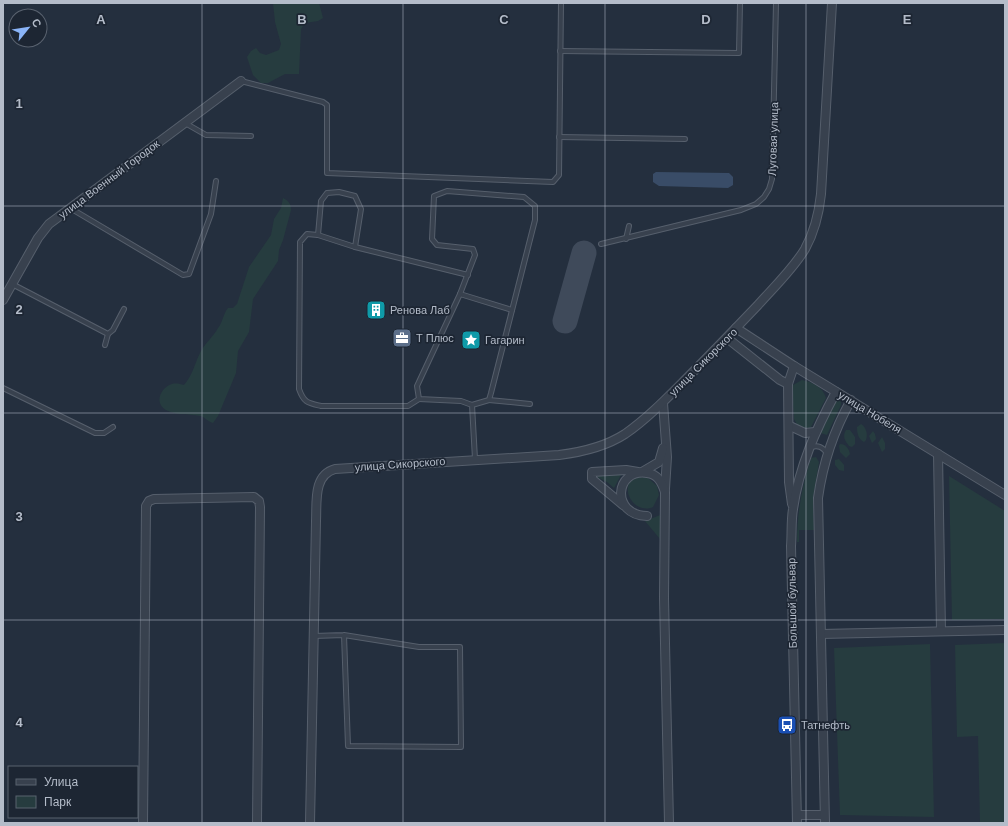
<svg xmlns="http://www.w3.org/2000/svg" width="1008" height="826" font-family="Arial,sans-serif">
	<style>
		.green { fill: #263c3f }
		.water { fill: #394c67 }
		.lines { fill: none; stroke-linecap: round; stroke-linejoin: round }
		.taxiway { stroke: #3f4a5a; stroke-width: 25 }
		.service-casing { stroke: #565f6c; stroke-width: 6 }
		.minor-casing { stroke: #565f6c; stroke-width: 10 }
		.service { stroke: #38414e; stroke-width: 4 }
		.minor { stroke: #38414e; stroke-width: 8 }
		.grid { fill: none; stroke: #b4bcc9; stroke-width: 1; stroke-opacity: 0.55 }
		.labels { text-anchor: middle; stroke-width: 3.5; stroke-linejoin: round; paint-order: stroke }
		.street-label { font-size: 11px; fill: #b4bcc9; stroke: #1d2633 }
		.poi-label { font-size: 11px; fill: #b4bcc9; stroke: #1d2633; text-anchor: start }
		.grid-label { font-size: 13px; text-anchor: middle; font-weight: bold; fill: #b4bcc9; stroke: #1d2633; stroke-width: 3.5; stroke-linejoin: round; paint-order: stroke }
	</style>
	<rect width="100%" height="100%" fill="#242f3e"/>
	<!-- green -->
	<g class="green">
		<path d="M273,3h46l4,15 -5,3 -13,2 -4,6 -2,45h-14l-17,9h-7l-8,-8 -6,-18 4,-6 5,-3 4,5 6,2 13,-5 2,-6 -6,-22z"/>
		<path d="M283,198c6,3 8,6 8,12l-8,30 -4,10 -1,11 -25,38 -4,33 -11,19 -2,22 -18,43 -5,7c-6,-2 -8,-6 -13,-7 -12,-3 -23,0 -34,-6 -12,-7 -6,-22 6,-26 4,-1 8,0 12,1 9,-10 11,-23 17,-34 6,-10 12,-14 17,-23 5,-6 5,-14 10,-20h5l4,-4 12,-37 22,-32 3,-16 7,-11z"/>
		<path d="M802,380c10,2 21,7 24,18l-15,29 -4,2 -8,-1 -5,-9 -2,-29 1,-5z"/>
		<path d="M839,400l2,2v3l-14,30 -7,-2 16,-32z"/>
		<path d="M861,424c5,3 7,10 5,16l-2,2c-6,-3 -7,-9 -7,-15z"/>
		<path d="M846,430h4l5,7v7l-3,3 -3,-1c-4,-5 -7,-10 -3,-16z"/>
		<path d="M873,431l2,3 1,5 -4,4 -3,-7z"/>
		<path d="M882,437l3,6v6l-3,3 -4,-9z"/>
		<path d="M840,444c6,0 9,5 10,10l-4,4 -6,-6 -1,-6z"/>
		<path d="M816,457l3,5 -6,37 1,31h-15v12h-2c0,-29 5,-56 14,-84z"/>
		<path d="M839,459l5,6v6l-5,-1 -4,-5v-5z"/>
		<path d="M598,473h24l-8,15 -7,-6 -10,-5z"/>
		<path d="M949,476l56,35v108l-53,1z"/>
		<path d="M639,477l9,1 9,8 2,9 -6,12c-16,7 -31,-12 -23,-26z"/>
		<path d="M663,514l-1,24 -2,1 -15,-18z"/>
		<path d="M1005,643v180h-25l-2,-87 -21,1 -2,-92z"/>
		<path d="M930,644l4,173 -94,-2 -6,-167z"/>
	</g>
	<!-- water -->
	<path class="water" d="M656,172l73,1 4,4v8l-5,3 -69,-2 -6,-4v-8z"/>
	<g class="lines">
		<!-- taxiway -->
		<path class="taxiway" d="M565,321l19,-68"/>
		<defs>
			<g id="service">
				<path d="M560,51l179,2 1,-50"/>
				<path d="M241,81l82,21 4,3v68l226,9 6,-7 2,-172"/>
				<path d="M185,123l21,12 45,1"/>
				<path d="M559,137l126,2"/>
				<path d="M70,208l113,67 6,-1 22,-60 5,-33"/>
				<path d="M318,235l3,-34 6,-8 12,-1 16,4 6,13 -6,38"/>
				<path d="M626,239l3,-13"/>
				<path d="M601,244l140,-34 15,-6 8,-7 5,-8 3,-10 4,-176"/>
				<path d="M12,284l96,50 5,-4 11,-21"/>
				<path d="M460,294l52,16"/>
				<path d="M105,345l3,-11"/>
				<path d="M3,388l92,45h9l9,-6"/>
				<path d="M419,399l-11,7h-87c-13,-3 -17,-3 -22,-17l1,-147 7,-8 11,1 37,12 113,28"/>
				<path d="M489,400l41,4"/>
				<path d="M472,405l17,-5 2,-7 44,-173v-14l-11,-9 -77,-6 -13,5 -2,43 5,6 36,4 2,6 -15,39 -43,92 2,13 42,2 11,4 3,54"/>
				<path d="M811,447c8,-2 11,0 16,6"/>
				<path d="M314,636l30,-1 75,12h41l1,100 -113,-1 -4,-111"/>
			</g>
			<g id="minor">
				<path d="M3,300l35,-62 11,-14 192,-143"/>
				<path d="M736,328l58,38 211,129"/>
				<path d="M727,338l53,42 8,4"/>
				<path d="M663,403l4,54 -2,32"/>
				<path d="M790,426l15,7 10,-1"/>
				<path d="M938,454l3,177"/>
				<path d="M642,472l17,-10 4,-14"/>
				<path d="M792,504l-3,-22 -1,-98 6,-18"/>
				<path d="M623,505l-31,-26v-7l34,-2 12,2"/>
				<path d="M647,516c-37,-1 -32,-48 0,-43 11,1 15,10 18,19l-1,106 5,225"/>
				<path d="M821,634l184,-4"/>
				<path d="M797,815h27"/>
				<path d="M143,823l3,-317 3,-5 5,-2 100,-2 5,4 1,6 -3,316"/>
				<path d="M310,823l6,-302c1,-19 -3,-46 19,-52l224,-14c24,-3 46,-8 66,-21 23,-16 43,-37 63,-57 24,-24 47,-48 70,-72 16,-18 35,-36 47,-56 10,-18 14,-36 16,-55l11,-191"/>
				<path d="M797,823l-6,-277c1,-12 0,-25 2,-37 6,-42 23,-80 43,-117"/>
				<path d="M825,823l-7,-325c5,-36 15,-66 33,-98"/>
			</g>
		</defs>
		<!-- service casing -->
		<use href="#service" class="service-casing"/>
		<!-- minor casing -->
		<use href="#minor" class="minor-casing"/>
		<!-- service -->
		<use href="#service" class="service"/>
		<!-- minor -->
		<use href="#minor" class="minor"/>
	</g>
	<!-- grid -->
	<path class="grid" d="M202,3v820M403,3v820M605,3v820M806,3v820M3,206h1002M3,413h1002M3,620h1002"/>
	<!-- icons -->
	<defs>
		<symbol id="building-square" viewBox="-11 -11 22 22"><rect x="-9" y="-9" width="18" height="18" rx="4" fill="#0f9aa8" stroke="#1d2633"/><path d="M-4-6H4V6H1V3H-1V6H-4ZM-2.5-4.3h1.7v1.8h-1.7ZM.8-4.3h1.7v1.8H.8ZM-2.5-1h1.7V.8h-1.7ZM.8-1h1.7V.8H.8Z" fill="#fff"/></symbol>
		<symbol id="office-square" viewBox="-11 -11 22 22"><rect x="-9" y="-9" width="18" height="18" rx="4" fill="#5c6f8a" stroke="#1d2633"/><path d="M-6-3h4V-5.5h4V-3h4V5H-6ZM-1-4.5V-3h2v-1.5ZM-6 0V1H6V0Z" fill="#fff"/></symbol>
		<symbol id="sight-square" viewBox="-11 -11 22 22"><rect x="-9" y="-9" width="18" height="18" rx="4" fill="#0f9aa8" stroke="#1d2633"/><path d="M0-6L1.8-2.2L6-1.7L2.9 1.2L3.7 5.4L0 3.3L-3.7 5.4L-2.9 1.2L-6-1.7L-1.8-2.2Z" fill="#fff"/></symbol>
		<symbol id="bus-square" viewBox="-11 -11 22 22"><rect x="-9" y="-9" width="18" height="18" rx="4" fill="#1a4fb4" stroke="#1d2633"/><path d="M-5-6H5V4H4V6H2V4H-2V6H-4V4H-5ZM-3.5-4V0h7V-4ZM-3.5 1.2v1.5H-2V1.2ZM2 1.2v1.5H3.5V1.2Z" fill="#fff"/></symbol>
	</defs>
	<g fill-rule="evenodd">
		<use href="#building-square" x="365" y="299" width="22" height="22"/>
		<use href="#office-square" x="391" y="327" width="22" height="22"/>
		<use href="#sight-square" x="460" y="329" width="22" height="22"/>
		<use href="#bus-square" x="776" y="714" width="22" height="22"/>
	</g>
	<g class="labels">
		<!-- street labels -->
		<g class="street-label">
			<text transform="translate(773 139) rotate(-88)" y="4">Луговая улица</text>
			<text transform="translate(109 179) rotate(-37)" y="4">улица Военный Городок</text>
			<text transform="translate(703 362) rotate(-45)" y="4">улица Сикорского</text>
			<text transform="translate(870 412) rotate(31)" y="4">улица Нобеля</text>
			<text transform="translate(400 464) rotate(-4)" y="4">улица Сикорского</text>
			<text transform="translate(792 603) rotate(-91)" y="4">Большой бульвар</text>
		</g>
		<!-- poi labels -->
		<g class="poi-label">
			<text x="390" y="314">Ренова Лаб</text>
			<text x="416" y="342">Т Плюс</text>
			<text x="485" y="344">Гагарин</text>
			<text x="801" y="729">Татнефть</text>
		</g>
	</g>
	<g class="grid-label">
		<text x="101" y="24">A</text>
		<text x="302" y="24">B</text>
		<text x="504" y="24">C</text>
		<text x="706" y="24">D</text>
		<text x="907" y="24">E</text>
		<text x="19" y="108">1</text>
		<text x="19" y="314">2</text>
		<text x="19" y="521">3</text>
		<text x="19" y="727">4</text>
	</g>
	<!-- border -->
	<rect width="1008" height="826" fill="none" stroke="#b4bcc9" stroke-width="8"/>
	<!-- legend -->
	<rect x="8" y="766" width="130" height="52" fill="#1d2633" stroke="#59626f"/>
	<rect x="16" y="779" width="20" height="6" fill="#38414e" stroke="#59626f"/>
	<text x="44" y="786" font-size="12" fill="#b4bcc9">Улица</text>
	<rect x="16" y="796" width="20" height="12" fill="#263c3f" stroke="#59626f"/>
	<text x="44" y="806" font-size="12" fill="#b4bcc9">Парк</text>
	<!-- north arrow -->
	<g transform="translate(28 28) rotate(60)"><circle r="19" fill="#1d2633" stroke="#59626f"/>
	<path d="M0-3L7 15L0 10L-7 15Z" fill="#8ab4f8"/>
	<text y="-6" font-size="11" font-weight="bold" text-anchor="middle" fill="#b4bcc9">С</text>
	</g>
</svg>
